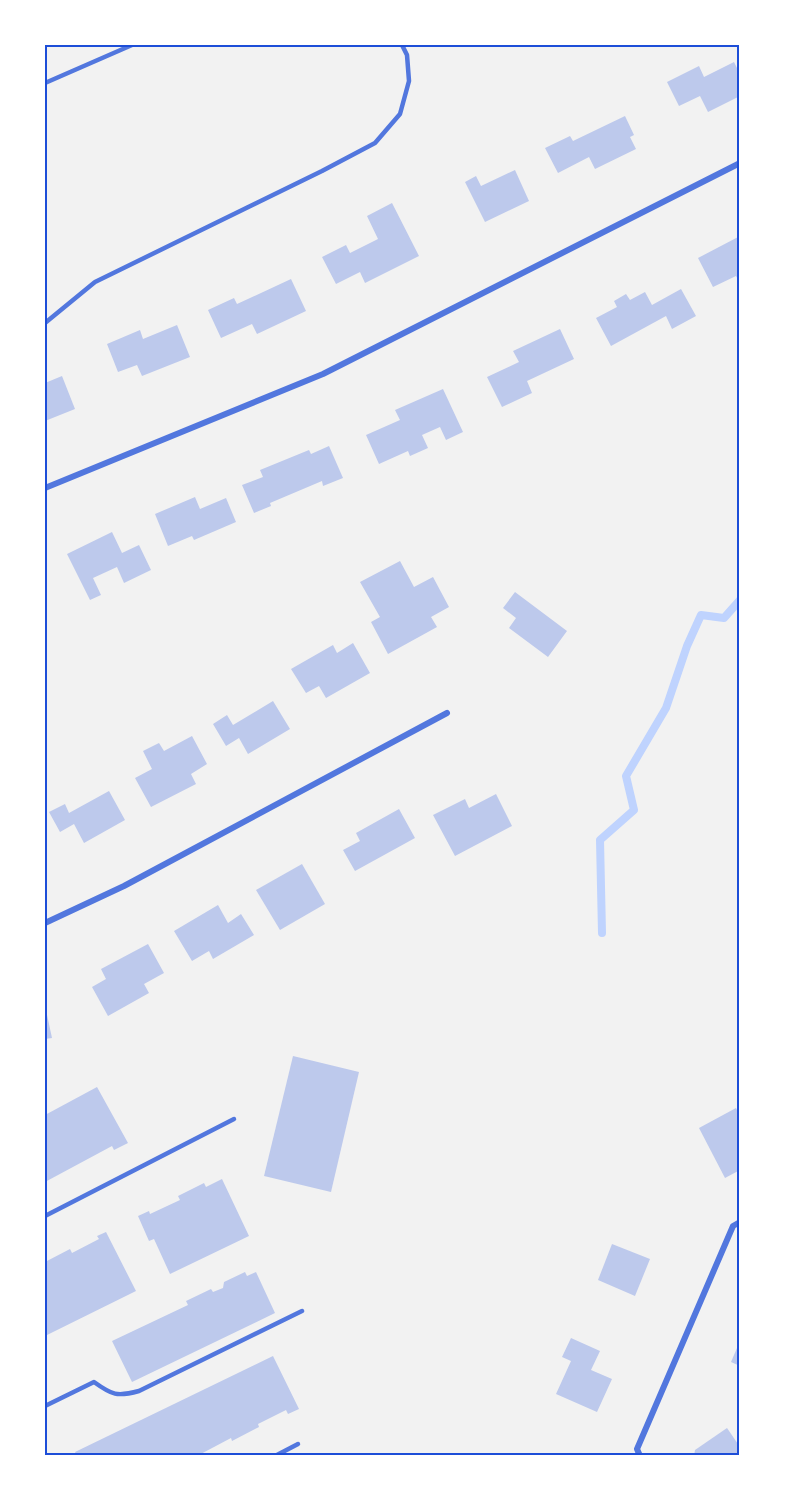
<svg xmlns="http://www.w3.org/2000/svg" width="785" height="1501" font-family="'Noto Serif',serif">
	<style>
		.lines { fill: none; stroke-linecap: round; stroke-linejoin: round }
		.stream { stroke: #bfd3fe; stroke-width: 8 }
		.building { fill: #bdc9ec }
		.service { stroke: #5277de; stroke-width: 4.5 }
		.minor { stroke: #5277de; stroke-width: 6 }
		.neatline { fill: none; stroke: #1d4ed8; stroke-width: 2 }
	</style>
	<rect width="100%" height="100%" fill="#f2f2f2"/>
	<g class="lines">
		<!-- stream -->
		<path class="stream" d="M602,933l-2,-93 34,-30 -8,-34 40,-68 21,-62 14,-31 23,3 16,-18"/>
	</g>
	<!-- building -->
	<g class="building">
		<path d="M734,62l6,12v22l-32,16 -8,-16 -21,10 -12,-24 32,-16 5,11z"/>
		<path d="M625,116l9,19 -4,2 6,12 -41,20 -6,-12 -31,16 -13,-25 25,-12 3,5z"/>
		<path d="M515,170l14,31 -44,21 -20,-40 11,-6 5,10z"/>
		<path d="M392,203l27,53 -54,27 -5,-11 -24,12 -14,-27 24,-12 4,8 28,-14 -11,-23z"/>
		<path d="M740,236v47l-4,-7 -23,11 -15,-29z"/>
		<path d="M291,279l15,32 -49,23 -5,-10 -31,14 -13,-28 26,-12 3,6z"/>
		<path d="M681,289l15,27 -24,13 -6,-13 -55,30 -15,-28 21,-11 -3,-6 12,-7 4,6 15,-8 7,13z"/>
		<path d="M177,325l13,32 -48,19 -5,-11 -19,7 -11,-28 33,-14 3,9z"/>
		<path d="M560,329l14,30 -47,22 5,12 -30,14 -15,-30 32,-15 -6,-11z"/>
		<path d="M62,376l13,33 -30,12v-38z"/>
		<path d="M443,389l20,43 -17,8 -6,-13 -18,8 6,13 -18,8 -2,-5 -29,13 -13,-29 34,-15 -5,-10z"/>
		<path d="M329,446l14,32 -20,8 -1,-5 -52,22 1,3 -17,7 -12,-28 21,-8 -3,-7 49,-20 2,4z"/>
		<path d="M195,497l5,12 26,-11 10,24 -42,18 -2,-4 -24,10 -13,-32z"/>
		<path d="M112,532l10,21 17,-8 12,25 -27,13 -7,-16 -24,11 8,17 -11,5 -23,-46z"/>
		<path d="M400,561l14,26 19,-10 16,30 -18,10 6,10 -49,27 -17,-32 9,-5 -20,-35z"/>
		<path d="M515,592l52,39 -19,26 -39,-29 7,-10 -13,-10z"/>
		<path d="M353,643l17,30 -44,25 -7,-12 -13,7 -15,-24 42,-24 4,8z"/>
		<path d="M273,701l17,28 -42,25 -9,-16 -13,8 -13,-22 14,-9 6,10z"/>
		<path d="M192,736l15,28 -16,10 5,10 -45,23 -16,-29 17,-9 -9,-18 16,-8 5,8z"/>
		<path d="M109,791l16,29 -41,23 -10,-19 -14,8 -11,-20 16,-8 4,9z"/>
		<path d="M496,794l16,32 -57,30 -22,-41 32,-16 4,9z"/>
		<path d="M399,809l16,29 -60,33 -12,-21 17,-9 -4,-8z"/>
		<path d="M302,864l23,40 -45,26 -24,-40z"/>
		<path d="M218,905l10,18 13,-9 13,21 -41,24 -4,-8 -17,10 -18,-30z"/>
		<path d="M148,944l16,29 -20,11 5,9 -41,23 -16,-29 14,-8 -5,-10z"/>
		<path d="M46,1010l6,28 -7,1v-28z"/>
		<path d="M293,1056l66,16 -28,120 -67,-16z"/>
		<path d="M97,1087l31,56 -14,7 -2,-4 -67,36v-67z"/>
		<path d="M736,1108l4,8v54l-15,8 -26,-50z"/>
		<path d="M222,1179l27,57 -79,38 -16,-35 -5,2 -11,-25 11,-5 1,3 30,-14 -2,-4 26,-13 2,4z"/>
		<path d="M106,1232l30,59 -91,45v-74l25,-13 2,4 27,-14 -2,-3z"/>
		<path d="M612,1244l38,15 -15,37 -37,-16z"/>
		<path d="M245,1272l2,4 9,-4 19,41 -143,69 -20,-41 76,-36 -2,-4 25,-12 2,3 10,-4 1,-6z"/>
		<path d="M571,1338l29,13 -9,19 21,9 -15,33 -41,-18 15,-33 -9,-4z"/>
		<path d="M740,1341v25l-9,-4z"/>
		<path d="M273,1356l26,53 -11,5 -2,-4 -28,14 1,3 -27,14 -1,-3 -34,18h-120l-2,-4z"/>
		<path d="M727,1428l13,19v9h-46l1,-6z"/>
	</g>
	<g class="lines">
		<!-- service -->
		<g class="service">
			<path d="M45,83l87,-38"/>
			<path d="M45,323l50,-41 227,-111 53,-28 25,-29 9,-33 -2,-26 -5,-10"/>
			<path d="M45,1216l189,-97"/>
			<path d="M45,1406l49,-24c18,13 23,15 45,9l163,-80"/>
			<path d="M275,1456l23,-12"/>
		</g>
		<!-- minor -->
		<g class="minor">
			<path d="M45,488l278,-114 417,-211"/>
			<path d="M45,923l79,-37 323,-173"/>
			<path d="M640,1456l-3,-7 96,-223 7,-4"/>
		</g>
	</g>
	<!-- border -->
	<rect width="785" height="1501" fill="none" stroke="#ffffff" stroke-width="93"/>
	<rect x="46" y="46" width="692" height="1408" class="neatline"/>
</svg>
